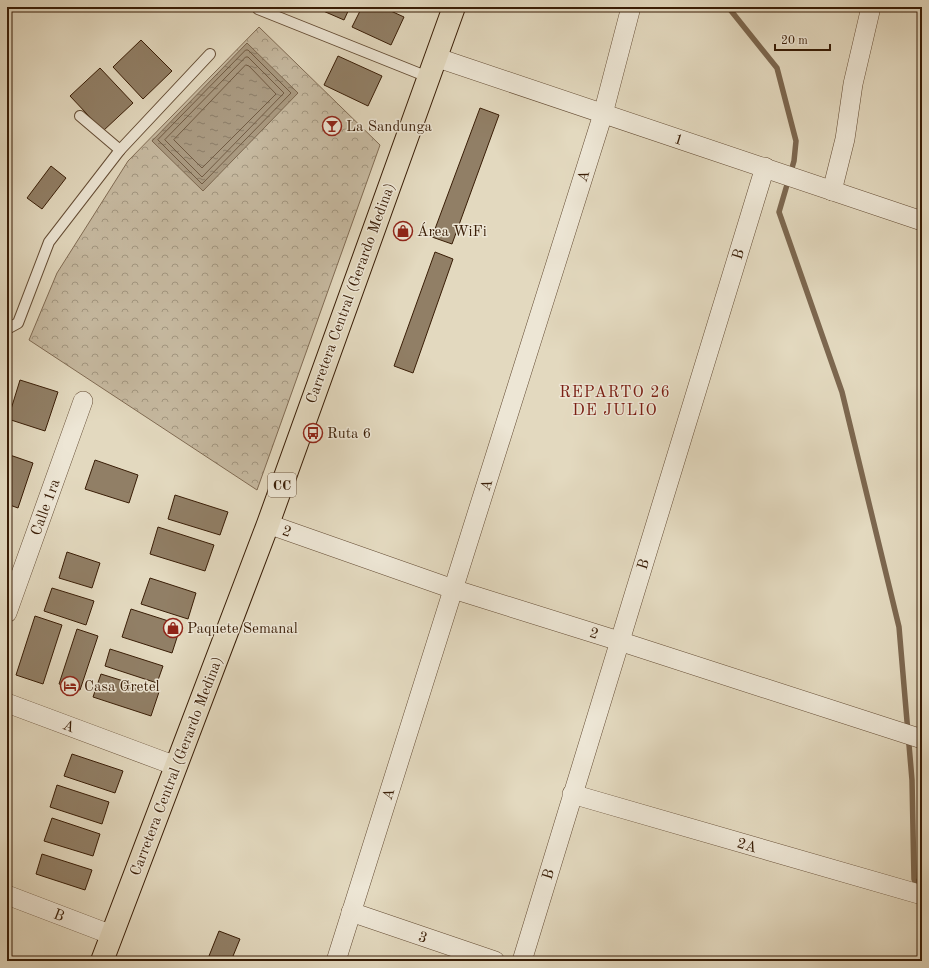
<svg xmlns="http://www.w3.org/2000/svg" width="929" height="968" font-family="'Old Standard TT',serif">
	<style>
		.park { fill: url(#park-crowns); stroke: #806b53 }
		.water { fill: url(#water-ripples); stroke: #7c674f }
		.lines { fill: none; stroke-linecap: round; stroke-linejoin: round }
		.shore { stroke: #715b43; stroke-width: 1 }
		.stream { stroke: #7c674f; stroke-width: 5.5 }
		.building { fill: #917f66; stroke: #391d06 }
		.service-casing { stroke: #644c34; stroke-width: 12 }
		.minor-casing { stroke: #644c34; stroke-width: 20 }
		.primary-casing { stroke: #391d06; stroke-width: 24 }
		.service { stroke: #ede6d5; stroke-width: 10 }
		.minor { stroke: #ede6d5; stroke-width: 19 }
		.primary { stroke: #e3d9bf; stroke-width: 22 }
		.labels { text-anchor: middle; stroke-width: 3; stroke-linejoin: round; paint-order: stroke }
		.shield { fill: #ede6d5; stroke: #6f5944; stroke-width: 1 }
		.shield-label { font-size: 14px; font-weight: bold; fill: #391d06 }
		.poi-label { font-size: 15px; fill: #391d06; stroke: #ede6d5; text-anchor: start }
		.street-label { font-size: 15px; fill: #391d06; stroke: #ede6d5 }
		.neighbourhood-label { font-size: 16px; letter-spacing: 1px; fill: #7a1f14; stroke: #ede6d5 }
	</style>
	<defs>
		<pattern id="park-crowns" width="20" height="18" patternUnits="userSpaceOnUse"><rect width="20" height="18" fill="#c6b9a0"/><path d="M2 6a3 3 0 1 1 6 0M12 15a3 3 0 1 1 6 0" fill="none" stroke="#a29680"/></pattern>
		<pattern id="water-ripples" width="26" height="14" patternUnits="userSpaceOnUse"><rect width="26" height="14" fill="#a99980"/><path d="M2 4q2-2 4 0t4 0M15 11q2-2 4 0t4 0" fill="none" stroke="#8b7c67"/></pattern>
	</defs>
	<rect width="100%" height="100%" fill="#e3d9bf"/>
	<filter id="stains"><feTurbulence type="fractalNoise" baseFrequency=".005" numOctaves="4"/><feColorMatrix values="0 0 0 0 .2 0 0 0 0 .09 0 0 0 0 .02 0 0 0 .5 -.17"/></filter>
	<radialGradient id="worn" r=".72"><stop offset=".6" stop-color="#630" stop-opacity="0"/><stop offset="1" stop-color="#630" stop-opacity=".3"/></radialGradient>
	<!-- park -->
	<path class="park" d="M259,27l121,118 -123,345 -228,-150 28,-67 71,-112z"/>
	<!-- water -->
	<path class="water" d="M247,43l51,50 -95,98 -51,-50z"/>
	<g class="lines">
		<!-- shore -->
		<g class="shore">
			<path d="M246,50h2l43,43 -89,91 -44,-44z"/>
			<path d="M246,57h2l36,36 -82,84 -37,-37z"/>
			<path d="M246,65l3,1 27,28 -74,74 -28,-28z"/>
		</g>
		<!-- stream -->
		<path class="stream" d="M728,7l49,61 19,73 -2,20 -15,51 63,180 57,235 13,153 2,99 4,10"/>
	</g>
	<!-- building -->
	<g class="building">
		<path d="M314,7h36l-6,13z"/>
		<path d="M362,7h20l22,10 -13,28 -39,-18z"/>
		<path d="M141,40l31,31 -29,28 -30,-32z"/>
		<path d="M338,56l44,20 -14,30 -44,-21z"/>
		<path d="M100,68l33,35 -30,28 -33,-35z"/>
		<path d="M480,108l19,7 -47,129 -20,-7z"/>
		<path d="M51,166l15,12 -24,31 -15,-11z"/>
		<path d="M435,252l18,7 -40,114 -19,-7z"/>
		<path d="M20,380l38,12 -13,39 -37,-12z"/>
		<path d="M7,454l26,9 -15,45 -11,-4z"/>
		<path d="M95,460l43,15 -9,28 -44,-14z"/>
		<path d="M175,495l53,17 -8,23 -52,-16z"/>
		<path d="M158,527l56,18 -9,26 -55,-17z"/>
		<path d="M67,552l33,11 -8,25 -33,-10z"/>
		<path d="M150,578l46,15 -8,26 -47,-15z"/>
		<path d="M52,588l42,13 -8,24 -42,-14z"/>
		<path d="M131,609l50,16 -9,28 -50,-16z"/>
		<path d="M35,616l27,9 -19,59 -27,-9z"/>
		<path d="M77,629l21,7 -18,54 -21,-6z"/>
		<path d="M110,649l53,17 -6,17 -52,-17z"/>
		<path d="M101,674l58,18 -8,24 -58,-19z"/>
		<path d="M72,754l51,17 -8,22 -51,-17z"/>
		<path d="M57,785l52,17 -7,22 -52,-17z"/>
		<path d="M52,818l48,16 -7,22 -49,-15z"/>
		<path d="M42,854l50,16 -7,20 -49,-16z"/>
		<path d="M219,931l21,8 -9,22h-24z"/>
	</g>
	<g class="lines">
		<defs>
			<g id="service">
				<path d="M258,9l170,68"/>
				<path d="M80,116l40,34"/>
				<path d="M7,329l11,-6 31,-81 71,-92 90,-96"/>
			</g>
			<g id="minor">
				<path d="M435,57l487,164"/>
				<path d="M832,191l13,-52 8,-55 18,-77"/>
				<path d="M268,524l185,65 166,52 303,98"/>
				<path d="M7,613l76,-212"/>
				<path d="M7,703l169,63"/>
				<path d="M572,794l350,101"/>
				<path d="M7,895l105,40"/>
				<path d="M351,912l144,49"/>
				<path d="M336,961l267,-847 28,-107"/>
				<path d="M522,961l243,-794"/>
			</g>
			<path id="primary" d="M102,961l166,-437 186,-517"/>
		</defs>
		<!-- service casing -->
		<use href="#service" class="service-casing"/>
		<!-- minor casing -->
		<use href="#minor" class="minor-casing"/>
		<!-- primary casing -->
		<use href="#primary" class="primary-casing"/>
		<!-- service -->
		<use href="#service" class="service"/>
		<!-- minor -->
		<use href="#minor" class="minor"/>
		<!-- primary -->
		<use href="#primary" class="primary"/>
	</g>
	<!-- icons -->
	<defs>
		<symbol id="bar-ring" viewBox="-11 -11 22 22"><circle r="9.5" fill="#ede6d5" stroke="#8f2418" stroke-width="1.5"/><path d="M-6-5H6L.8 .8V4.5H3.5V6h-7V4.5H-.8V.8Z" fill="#8f2418"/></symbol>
		<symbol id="shop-ring" viewBox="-11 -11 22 22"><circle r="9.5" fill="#ede6d5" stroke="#8f2418" stroke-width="1.5"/><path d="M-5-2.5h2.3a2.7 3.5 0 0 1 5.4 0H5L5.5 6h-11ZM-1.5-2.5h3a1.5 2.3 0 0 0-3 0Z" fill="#8f2418"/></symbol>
		<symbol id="bus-ring" viewBox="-11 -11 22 22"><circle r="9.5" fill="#ede6d5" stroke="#8f2418" stroke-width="1.5"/><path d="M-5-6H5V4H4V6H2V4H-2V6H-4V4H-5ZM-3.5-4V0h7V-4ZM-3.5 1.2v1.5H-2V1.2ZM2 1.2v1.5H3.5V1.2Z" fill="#8f2418"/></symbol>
		<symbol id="hotel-ring" viewBox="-11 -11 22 22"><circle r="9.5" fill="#ede6d5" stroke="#8f2418" stroke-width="1.5"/><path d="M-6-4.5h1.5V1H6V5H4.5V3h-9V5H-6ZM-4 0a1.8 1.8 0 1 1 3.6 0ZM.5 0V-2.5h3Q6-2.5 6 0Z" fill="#8f2418"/></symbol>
	</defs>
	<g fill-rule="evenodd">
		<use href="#bar-ring" x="321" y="115" width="22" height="22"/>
		<use href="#shop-ring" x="392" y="220" width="22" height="22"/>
		<use href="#bus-ring" x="302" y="422" width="22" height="22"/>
		<use href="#shop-ring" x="162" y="617" width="22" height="22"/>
		<use href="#hotel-ring" x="59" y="675" width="22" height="22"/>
	</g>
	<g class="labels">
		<!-- shield labels -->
		<rect class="shield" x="268" y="473" width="28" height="24" rx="3"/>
		<g class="shield-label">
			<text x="282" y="490">CC</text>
		</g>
		<!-- poi labels -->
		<g class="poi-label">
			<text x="346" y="131">La Sandunga</text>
			<text x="417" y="236">Área WiFi</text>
			<text x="327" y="438">Ruta 6</text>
			<text x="187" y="633">Paquete Semanal</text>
			<text x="84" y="691">Casa Gretel</text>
		</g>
		<!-- street labels -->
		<g class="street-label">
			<text transform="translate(679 139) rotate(18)" y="5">1</text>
			<text transform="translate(583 176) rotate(-72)" y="5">A</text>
			<text transform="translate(738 254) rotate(-73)" y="5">B</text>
			<text transform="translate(350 293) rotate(-70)" y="5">Carretera Central (Gerardo Medina)</text>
			<text transform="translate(486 485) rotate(-72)" y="5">A</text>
			<text transform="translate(45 507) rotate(-70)" y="5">Calle 1ra</text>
			<text transform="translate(287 531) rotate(19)" y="5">2</text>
			<text transform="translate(643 564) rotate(-73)" y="5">B</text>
			<text transform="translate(594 633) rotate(17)" y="5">2</text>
			<text transform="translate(69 726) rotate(21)" y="5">A</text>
			<text transform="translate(176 766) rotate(-69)" y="5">Carretera Central (Gerardo Medina)</text>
			<text transform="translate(388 794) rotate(-72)" y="5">A</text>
			<text transform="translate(747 845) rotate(16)" y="5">2A</text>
			<text transform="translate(548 874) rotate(-73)" y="5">B</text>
			<text transform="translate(59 915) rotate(21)" y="5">B</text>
			<text transform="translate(423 937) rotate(19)" y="5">3</text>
		</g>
		<!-- neighbourhood labels -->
		<g class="neighbourhood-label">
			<text x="615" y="397">REPARTO 26<tspan x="615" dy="18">DE JULIO</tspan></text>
		</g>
	</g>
	<!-- margin -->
	<rect width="929" height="968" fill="none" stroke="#e3d9bf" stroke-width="24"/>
	<rect x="8" y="8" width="913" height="952" fill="none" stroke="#391d06" stroke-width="2"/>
	<rect x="12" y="12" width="905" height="944" fill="none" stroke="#391d06"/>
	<!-- scale -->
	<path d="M775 44v6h55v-6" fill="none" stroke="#391d06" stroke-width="2"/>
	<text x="781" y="44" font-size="12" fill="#391d06" stroke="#ede6d5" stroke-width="3" paint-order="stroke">20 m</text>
	<rect width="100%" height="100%" filter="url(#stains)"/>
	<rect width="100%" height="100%" fill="url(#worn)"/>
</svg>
